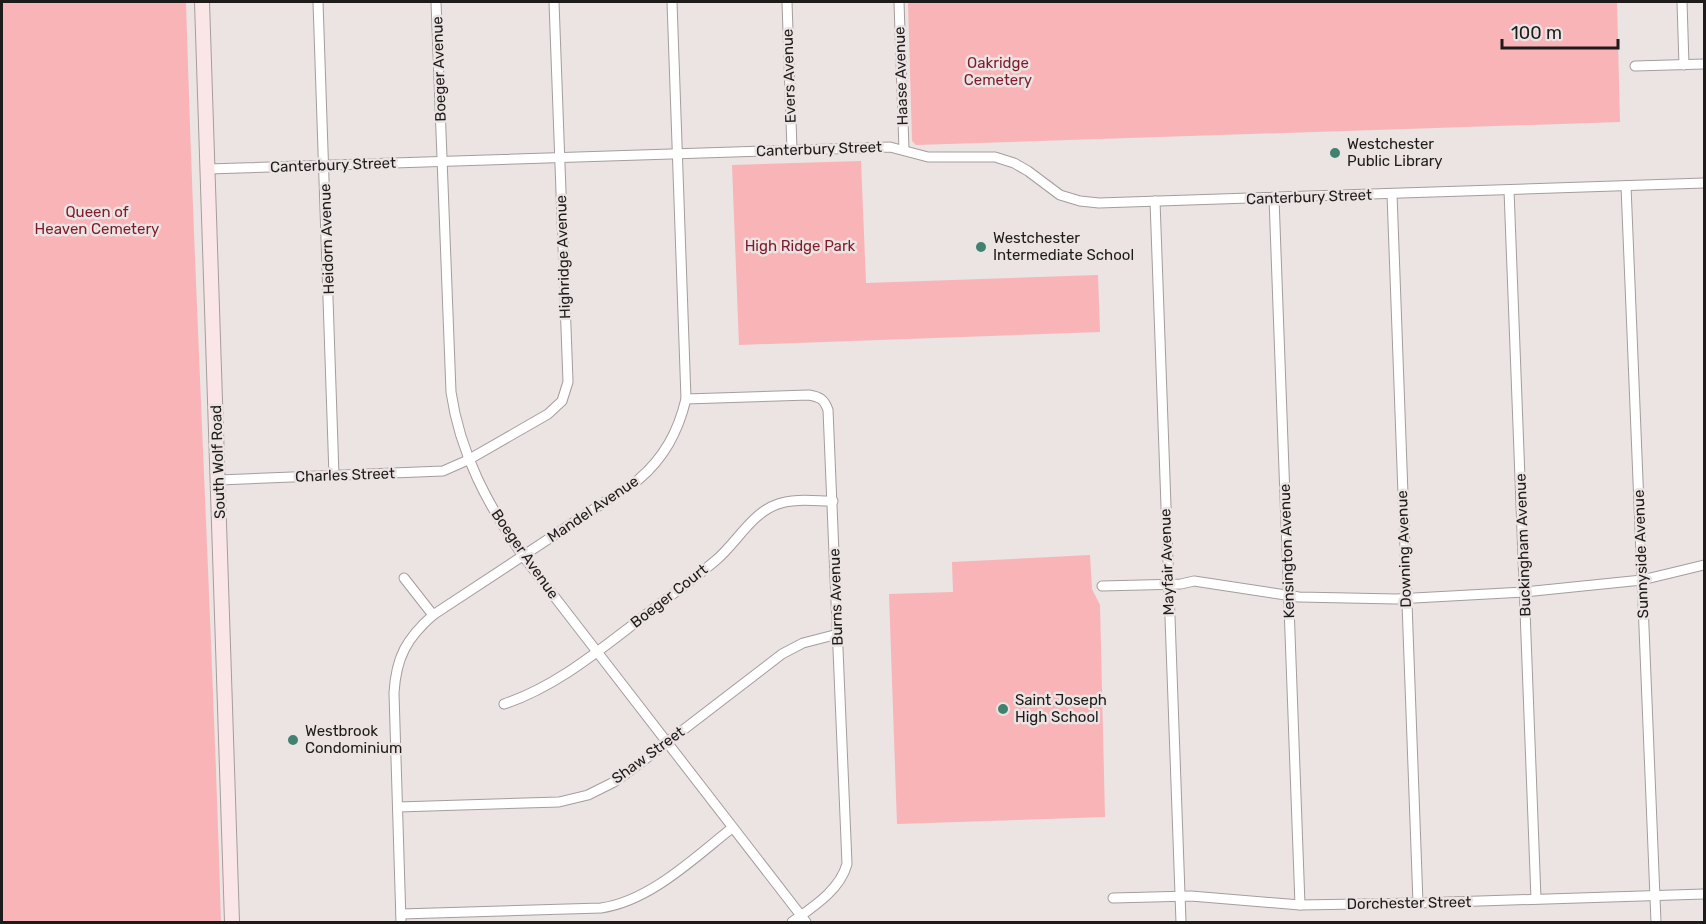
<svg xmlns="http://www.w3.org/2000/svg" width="1706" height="924" font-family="Rubik,sans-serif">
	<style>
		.green { fill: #f8b4b7 }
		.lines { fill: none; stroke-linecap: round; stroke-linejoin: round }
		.street-casing { stroke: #a59d9d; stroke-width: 11 }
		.secondary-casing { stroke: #a59d9d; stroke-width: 16 }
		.street { stroke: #fff; stroke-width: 9 }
		.secondary { stroke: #fbe6e7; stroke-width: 14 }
		.poi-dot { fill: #418170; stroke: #ece3e3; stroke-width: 2 }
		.labels { text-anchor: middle; stroke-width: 5; stroke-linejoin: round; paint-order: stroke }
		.park-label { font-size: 15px; fill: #7d1b2c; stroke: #ece3e3 }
		.street-label { font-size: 15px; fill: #1e1b1b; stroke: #ece3e3 }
		.poi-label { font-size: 15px; fill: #1e1b1b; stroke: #ece3e3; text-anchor: start }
	</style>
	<rect width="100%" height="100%" fill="#ece3e3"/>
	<!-- green -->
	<g class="green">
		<path d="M2,2h184c9,307 26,613 35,920h-219z"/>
		<path d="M908,2h709l3,120 -704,23 -4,-4z"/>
		<path d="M861,161l5,122 232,-8 2,57 -361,13 -7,-180z"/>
		<path d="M1090,555l2,34 8,16 5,212 -208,7 -8,-230 64,-2 -1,-30z"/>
	</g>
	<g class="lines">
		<defs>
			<g id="street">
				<path d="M318,2l16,474"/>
				<path d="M436,2l15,390c9,62 37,113 72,164l283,366"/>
				<path d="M787,2l5,148"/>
				<path d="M899,2l5,148"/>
				<path d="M1682,2l2,63"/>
				<path d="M1635,66l69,-2"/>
				<path d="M208,169l682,-22 38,10h67l19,6 14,8 32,24 20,6 19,2 605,-20"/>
				<path d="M1626,186l30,736"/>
				<path d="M1509,190l27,709"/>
				<path d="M1392,194l26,709"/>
				<path d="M1274,198l26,707"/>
				<path d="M1155,201l26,721"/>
				<path d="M686,399l123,-4c11,2 15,4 19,15l19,454c-7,26 -34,43 -55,58"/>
				<path d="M219,480l224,-9 25,-11 80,-46 14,-13 6,-19 -14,-380"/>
				<path d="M404,578l29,37"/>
				<path d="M1102,586l79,-2 13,-3 105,16 97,2 128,-7 118,-12 62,-15"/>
				<path d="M504,704c51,-17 93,-52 135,-84 25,-20 51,-38 76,-59 21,-17 36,-48 63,-57 16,-6 38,-3 55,-3"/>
				<path d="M398,807l161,-5 29,-7 26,-13 13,-9 155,-119 21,-11 35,-9"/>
				<path d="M1113,898l78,-2 109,9 118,-2 286,-9"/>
				<path d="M401,914l200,-6c49,-7 93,-50 131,-80"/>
				<path d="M401,922l-7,-229c2,-36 13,-55 39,-78l205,-135c26,-22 40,-48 48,-81l-14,-397"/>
			</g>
			<path id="secondary" d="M202,2l30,920"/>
		</defs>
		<!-- street casing -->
		<use href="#street" class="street-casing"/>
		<!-- secondary casing -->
		<use href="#secondary" class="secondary-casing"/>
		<!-- street -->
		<use href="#street" class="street"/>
		<!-- secondary -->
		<use href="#secondary" class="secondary"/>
	</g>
	<!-- markers -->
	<g class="poi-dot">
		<circle cx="1335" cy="153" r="6"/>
		<circle cx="981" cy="247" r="6"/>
		<circle cx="1003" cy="709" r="6"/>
		<circle cx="293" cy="740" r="6"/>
	</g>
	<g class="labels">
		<!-- park labels -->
		<g class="park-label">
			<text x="998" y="68">Oakridge<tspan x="998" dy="17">Cemetery</tspan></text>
			<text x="97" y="217">Queen of<tspan x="97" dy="17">Heaven Cemetery</tspan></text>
			<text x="800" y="251">High Ridge Park</text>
		</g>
		<!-- street labels -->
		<g class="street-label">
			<text transform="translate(439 69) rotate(-92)" y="5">Boeger Avenue</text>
			<text transform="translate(789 76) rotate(-92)" y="5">Evers Avenue</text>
			<text transform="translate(901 76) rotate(-92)" y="5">Haase Avenue</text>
			<text transform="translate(819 149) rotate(-2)" y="5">Canterbury Street</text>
			<text transform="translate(333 165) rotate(-2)" y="5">Canterbury Street</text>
			<text transform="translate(1309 197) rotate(-2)" y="5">Canterbury Street</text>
			<text transform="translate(327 239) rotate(-92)" y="5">Heidorn Avenue</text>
			<text transform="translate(563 257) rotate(-92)" y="5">Highridge Avenue</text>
			<text transform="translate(218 462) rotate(-92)" y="5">South Wolf Road</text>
			<text transform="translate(345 475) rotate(-2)" y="5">Charles Street</text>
			<text transform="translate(593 509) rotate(-34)" y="5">Mandel Avenue</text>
			<text transform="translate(1523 545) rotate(-92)" y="5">Buckingham Avenue</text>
			<text transform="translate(1404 549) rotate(-92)" y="5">Downing Avenue</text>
			<text transform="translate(1287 551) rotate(-92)" y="5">Kensington Avenue</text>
			<text transform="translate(525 554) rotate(55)" y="5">Boeger Avenue</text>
			<text transform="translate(1641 554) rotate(-92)" y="5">Sunnyside Avenue</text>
			<text transform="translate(1167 562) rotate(-92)" y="5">Mayfair Avenue</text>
			<text transform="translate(669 596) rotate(-38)" y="5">Boeger Court</text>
			<text transform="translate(836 597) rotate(-92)" y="5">Burns Avenue</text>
			<text transform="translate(648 755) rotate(-36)" y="5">Shaw Street</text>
			<text transform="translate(1409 903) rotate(-1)" y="5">Dorchester Street</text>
		</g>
		<!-- poi labels -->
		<g class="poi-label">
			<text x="1347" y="149">Westchester<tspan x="1347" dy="17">Public Library</tspan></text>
			<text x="993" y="243">Westchester<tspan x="993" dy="17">Intermediate School</tspan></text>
			<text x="1015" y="705">Saint Joseph<tspan x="1015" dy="17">High School</tspan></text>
			<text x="305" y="736">Westbrook<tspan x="305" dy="17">Condominium</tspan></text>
		</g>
	</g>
	<!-- border -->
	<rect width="1706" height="924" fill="none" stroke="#1e1b1b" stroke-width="6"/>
	<!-- scale -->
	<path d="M1502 39v9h116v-9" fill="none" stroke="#1e1b1b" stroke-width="3"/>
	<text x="1511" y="39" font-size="18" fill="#1e1b1b" stroke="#ece3e3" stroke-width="4.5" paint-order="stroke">100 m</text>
</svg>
